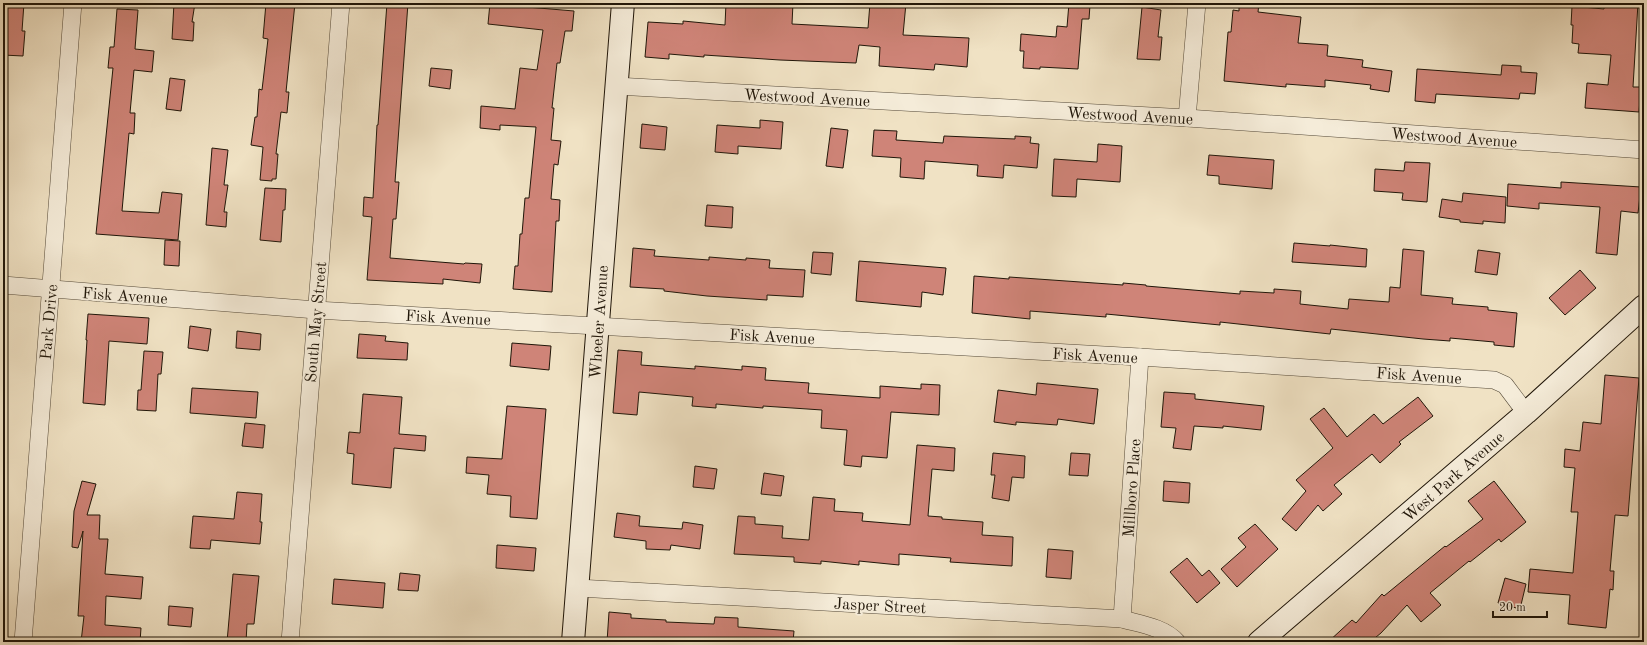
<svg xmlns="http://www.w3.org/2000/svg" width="1647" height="645" font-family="'Old Standard TT',serif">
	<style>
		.building { fill: #cf8478; stroke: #201609 }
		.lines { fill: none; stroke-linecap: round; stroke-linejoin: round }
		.street-casing { stroke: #544938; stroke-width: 18 }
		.secondary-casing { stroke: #201609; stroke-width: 24 }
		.street { stroke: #f5ecd9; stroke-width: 17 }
		.secondary { stroke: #f5ecd9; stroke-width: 22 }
		.labels { text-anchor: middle; stroke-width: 4; stroke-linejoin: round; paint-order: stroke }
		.street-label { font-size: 16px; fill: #201609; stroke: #f5ecd9 }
	</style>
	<rect width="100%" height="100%" fill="#f0e2c4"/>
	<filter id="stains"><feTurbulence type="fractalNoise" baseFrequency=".005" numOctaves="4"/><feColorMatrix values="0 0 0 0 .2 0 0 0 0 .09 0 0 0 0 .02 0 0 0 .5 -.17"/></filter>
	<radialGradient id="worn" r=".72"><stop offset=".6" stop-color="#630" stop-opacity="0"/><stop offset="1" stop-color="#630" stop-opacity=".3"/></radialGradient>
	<!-- building -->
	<g class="building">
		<path d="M3,3h21l-2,28h3l-2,25 -20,-1 2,-33h-2z"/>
		<path d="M174,3h21l-3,19h2l-1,19 -21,-2z"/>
		<path d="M266,3h29l-9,89h3l-2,21 -6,-1 -5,42h2l-2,25h-4v2l-12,-1 3,-33 -12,-2 4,-28h2l2,-28 3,1 6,-51 -5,-1z"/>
		<path d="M387,3h21l-13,179h4l-3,37h-3l-3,39 74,6 1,-1 17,1 -2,19 -37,-4v5l-76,-4 5,-63 -9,-1 1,-19 9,1 4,-73h1z"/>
		<path d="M490,3h26l-1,3 59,5 -2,20h-7l-5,32h-3l-5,45h2l-3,32 10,1 -3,24 -4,-1 -3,35 9,1 -1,21h-3l-4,71 -39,-3 2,-23h3l2,-32h2l3,-36h4l7,-71 -36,-2v5l-20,-2 1,-22 34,3 5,-41 17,2 6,-40 -55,-6z"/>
		<path d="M726,3h67l-1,21 76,4 2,-25h36l-3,32 66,3 -2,29 -32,-3 -1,6 -55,-4 1,-19 -21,-2 -3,18 -76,-3 -76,-5v2l-35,-3v5l-24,-2 3,-35 35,2v-3l42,4z"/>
		<path d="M1069,3l21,2 -1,14h-7l-4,50 -38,-2v2l-17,-1 1,-17h-4l1,-17 35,3 1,-11 10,1z"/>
		<path d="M1239,3h20l-1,9 43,5 -3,26 30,2 -1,11 36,4 -1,7 30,4 -3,21 -19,-3 1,-4 -46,-5v7l-39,-3v3l-62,-6 4,-49h3l2,-22 6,1z"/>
		<path d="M1604,3h34l-5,84h8l-2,25 -54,-4 2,-25 21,2 3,-30 -33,-2 1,-9 -7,-1 1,-18h-2l1,-19 32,3z"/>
		<path d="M1142,7l19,3 -3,27h4l-2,23 -23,-1z"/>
		<path d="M117,9l21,1 -3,39 19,2 -2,21 -18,-2 -4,43h5l-1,21 -5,-1 -7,78 37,2 3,-21 20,2 -4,46 -82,-6 17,-166h-5l2,-21h4z"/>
		<path d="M1502,65l19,1v6l16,1 -2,21 -15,-1 -1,6 -83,-5 -1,9 -20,-2 2,-32 84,6z"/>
		<path d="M431,68l21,2 -2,19 -21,-3z"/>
		<path d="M170,78l15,2 -4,31 -15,-2z"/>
		<path d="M760,120l23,2 -2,27 -43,-3v8l-23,-2 2,-27 43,3z"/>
		<path d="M642,124l25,3 -2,23 -25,-2z"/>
		<path d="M831,128l17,2 -5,38 -17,-2z"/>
		<path d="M874,130l23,1 -1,9 47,3 1,-7 71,3v-3l16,1 -1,6 9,1 -2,24 -33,-3 -1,13 -26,-2 1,-11 -53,-4 -1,18 -24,-2 1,-19 -29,-2z"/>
		<path d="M1098,144l24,2 -2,36 -43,-3 -1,18 -24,-1 2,-37 43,3z"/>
		<path d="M212,148l16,2 -4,35h4l-4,27h3l-1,15 -20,-2z"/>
		<path d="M1209,155l65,5 -2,29 -53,-5v-8l-12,-1z"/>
		<path d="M1405,162l25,1 -3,39 -25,-2 1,-7 -29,-2 1,-22 29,2z"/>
		<path d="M1561,182l80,5 -3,26 -17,-2 -4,44 -21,-2 4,-46 -61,-4v6l-32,-3 1,-22 53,4z"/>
		<path d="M265,188l21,1 -1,21h-2l-2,32 -21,-2z"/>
		<path d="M1463,193l43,4 -1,26 -22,-2v3l-23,-2v-2l-21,-3 3,-18 20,3z"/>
		<path d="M707,205l26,2 -1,21 -27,-2z"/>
		<path d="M165,240l15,1 -1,25 -15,-1z"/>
		<path d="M1294,243l36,3v-1l37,4 -1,18 -74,-5z"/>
		<path d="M633,248l22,2 -1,6 55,4v-3l37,3v-2l24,2 -1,8 36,2 -2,27 -36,-2v5l-60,-4 -43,-5v-2l-34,-2z"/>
		<path d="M1403,249l21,2 -3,44 32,3 -1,6 36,3v3l29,3 -3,34 -20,-2v-3l-44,-4v3l-27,-2 -92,-10 -1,5 -110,-12v3l-114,-11v3l-76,-6v8l-58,-6 2,-37 35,3v-2l114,8v-2l23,2v1l94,8v-3l34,2v-4l27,2 -1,13 48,5 1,-10 40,3 1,-15 10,1z"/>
		<path d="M1478,250l22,3 -3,22 -22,-3z"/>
		<path d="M813,252l20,1 -2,22 -20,-2z"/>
		<path d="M859,261l87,7 -3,27 -21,-3 -1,15 -65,-6z"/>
		<path d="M1580,270l16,18 -31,27 -16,-17z"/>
		<path d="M88,314l61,4 -2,26 -38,-3 -4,64 -22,-2 4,-63h-1z"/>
		<path d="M190,326l21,3 -3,22 -20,-3z"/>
		<path d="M237,331l24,3 -1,16 -24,-2z"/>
		<path d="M359,334l27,2 -1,5 23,2 -1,17 -50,-2z"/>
		<path d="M512,343l39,3 -2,24 -39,-4z"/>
		<path d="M618,350l24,2 -1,13 54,4v-3l47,4v-4l24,2 -1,12 44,3 -1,10 72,5v-12l41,3v-5l19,1 -1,30 -48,-3 -4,46 -25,-2 -1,11 -17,-2 3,-35 -26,-2 1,-18 -59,-4v2l-47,-4v4l-24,-2 1,-9 -54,-5 -2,23 -24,-2z"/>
		<path d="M144,351l19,1 -2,22h-3l-2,37 -19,-1 1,-20h3z"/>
		<path d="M1605,375l34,3 -11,138 -13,-1 -5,56h4l-1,19 -3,-1 -4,39 -38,-4 2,-29 -42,-3 2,-23 43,4 5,-61h-7l4,-44 -11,-1 1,-18 15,2 3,-29 18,2z"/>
		<path d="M1037,383l61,6 -4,35 -36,-5 -1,6 -41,-3v3l-22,-3 4,-32 38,5z"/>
		<path d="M192,388l66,4 -2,26 -66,-5z"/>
		<path d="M1164,392l31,2v5l69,7 -3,24 -38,-4v2l-29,-2 -3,24 -18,-2 3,-20 -15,-1z"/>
		<path d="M363,394l39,3 -3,37 27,2 -1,15 -31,-3 -3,40 -39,-4 2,-30 -7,-1 2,-21 11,1z"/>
		<path d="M1418,397l15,19 -34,26 2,2 -21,19 -8,-9 -38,31 8,9 -19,17 -5,-6 -22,26 -14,-12 24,-28 -10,-11 37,-32 -23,-29 14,-11 23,29 27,-23 9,10z"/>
		<path d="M507,406l39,3 -9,110 -27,-2 1,-21 -24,-2 2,-19 -23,-2 1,-16 35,2z"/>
		<path d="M245,423l20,2 -2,23 -21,-2z"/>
		<path d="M917,445l38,3 -1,23 -22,-2 -4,47 14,1v2l41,3 -1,13 31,2 -1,29 -62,-4 1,-4 -52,-4v11l-40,-4v4l-38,-4v3l-27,-2v-5l-60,-3 4,-38 17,1v7l28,2 -1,12 27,2 4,-43 22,2 -1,12 29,2 -1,8 48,4z"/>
		<path d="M993,453l32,3 -1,22 -12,-1 -3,24 -17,-3 3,-23h-4z"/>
		<path d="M1071,453l19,1 -2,22 -19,-1z"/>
		<path d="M695,466l22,3 -3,20 -21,-2z"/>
		<path d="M764,473l20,3 -3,20 -20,-2z"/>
		<path d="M82,481l14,3 -9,31h13l-1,24h9l-3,35 38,3 -2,22 -35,-3 -1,29 36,3 -1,14 -33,-2v2h-26l3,-26h-6l5,-85 -5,17 -6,-1 2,-36z"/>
		<path d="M1164,481l26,2 -1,20 -26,-2z"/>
		<path d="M1494,481l32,41 -25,20 -2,-3 -29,23 -1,-1 -39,32 11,12 -20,17 -14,-17 -26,28 -11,9h-42l24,-22 4,3 26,-29 2,2 61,-50 1,1 37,-28 -15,-18z"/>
		<path d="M237,492l25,2 -2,28h2l-2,22 -49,-4 -1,9 -20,-1 3,-32 41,3z"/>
		<path d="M617,513l23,3 -1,10 43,3 1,-7 20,3 -3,24 -29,-4 -1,5 -24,-1v-8l-32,-4z"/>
		<path d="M1255,524l23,25 -41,38 -16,-18 25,-22 -8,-9z"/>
		<path d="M497,545l39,3 -2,23 -38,-3z"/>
		<path d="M1048,549l25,2 -2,28 -25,-2z"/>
		<path d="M1187,558l15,18 7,-6 11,13 -23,20 -27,-31z"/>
		<path d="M400,573l20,2 -2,16 -20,-1z"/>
		<path d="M233,574l26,2 -5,48h-7l-1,18h-19z"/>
		<path d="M1505,578l21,6 -6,25 -22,-6z"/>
		<path d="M334,579l51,4 -2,25 -51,-4z"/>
		<path d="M169,606l24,2 -2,19 -23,-2z"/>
		<path d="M609,612l22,2v4l35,2v2l48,2 1,-7 23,1v9l56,4 -1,11h-125l-38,-2 -1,2h-22z"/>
	</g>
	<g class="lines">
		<defs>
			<g id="street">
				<path d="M616,86l571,32 457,32"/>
				<path d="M1187,118l10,-115"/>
				<path d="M3,285l313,25 824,47 354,23 11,5 21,28"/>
				<path d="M578,588l544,31c18,5 42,8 55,23"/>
				<path d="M1122,619l18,-262"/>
				<path d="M23,642l50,-639"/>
				<path d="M290,642l51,-639"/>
			</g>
			<g id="secondary">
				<path d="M573,642l50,-639"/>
				<path d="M1259,642l267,-229 118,-107"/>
			</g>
		</defs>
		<!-- street casing -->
		<use href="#street" class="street-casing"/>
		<!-- secondary casing -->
		<use href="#secondary" class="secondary-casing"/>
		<!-- street -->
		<use href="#street" class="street"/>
		<!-- secondary -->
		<use href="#secondary" class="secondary"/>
	</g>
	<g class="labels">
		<!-- street labels -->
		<g class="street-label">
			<text transform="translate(807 97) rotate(3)" y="6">Westwood Avenue</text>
			<text transform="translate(1130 115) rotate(3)" y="6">Westwood Avenue</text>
			<text transform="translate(1454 137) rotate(4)" y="6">Westwood Avenue</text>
			<text transform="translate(125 295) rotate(4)" y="6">Fisk Avenue</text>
			<text transform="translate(448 317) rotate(3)" y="6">Fisk Avenue</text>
			<text transform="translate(48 322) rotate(-85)" y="6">Park Drive</text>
			<text transform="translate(315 322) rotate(-85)" y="6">South May Street</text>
			<text transform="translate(598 322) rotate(-86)" y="6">Wheeler Avenue</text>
			<text transform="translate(772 336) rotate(3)" y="6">Fisk Avenue</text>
			<text transform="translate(1095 355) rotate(3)" y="6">Fisk Avenue</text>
			<text transform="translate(1419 375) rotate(4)" y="6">Fisk Avenue</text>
			<text transform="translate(1453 476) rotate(-41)" y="6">West Park Avenue</text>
			<text transform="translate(1131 488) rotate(-86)" y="6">Millboro Place</text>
			<text transform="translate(880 605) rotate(3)" y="6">Jasper Street</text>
		</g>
	</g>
	<!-- margin -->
	<rect width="1647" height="645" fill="none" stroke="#f0e2c4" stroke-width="16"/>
	<rect x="4" y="4" width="1639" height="637" fill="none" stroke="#201609" stroke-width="2"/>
	<rect x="8" y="8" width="1631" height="629" fill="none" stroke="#201609"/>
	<!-- scale -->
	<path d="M1493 611v6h54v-6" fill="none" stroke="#201609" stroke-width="2"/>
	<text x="1499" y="611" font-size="12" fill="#201609" stroke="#f5ecd9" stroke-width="3" paint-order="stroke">20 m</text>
	<rect width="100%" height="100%" filter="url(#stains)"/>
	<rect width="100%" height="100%" fill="url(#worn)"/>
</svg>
